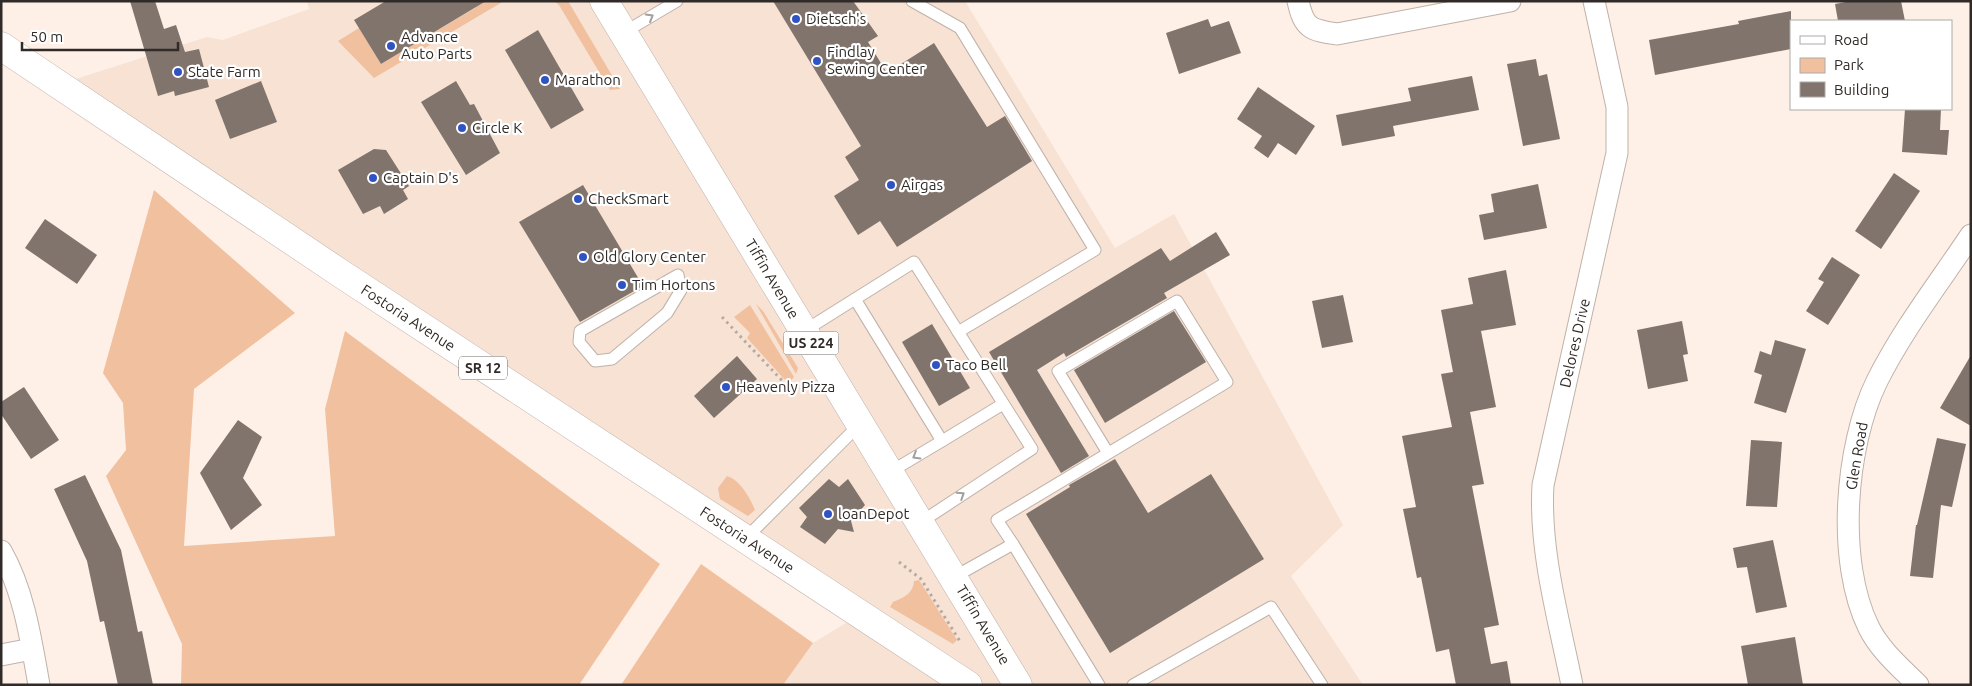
<svg xmlns="http://www.w3.org/2000/svg" width="1972" height="686" font-family="Ubuntu,sans-serif">
	<style>
		.built { fill: #f7e2d4 }
		.green { fill: #f1c09e }
		.building { fill: #80746c }
		.lines { fill: none; stroke-linecap: round; stroke-linejoin: round }
		.service-casing { stroke: #bfb2a9; stroke-width: 13 }
		.minor-casing { stroke: #bfb2a9; stroke-width: 23 }
		.primary-casing { stroke: #bfb2a9; stroke-width: 29 }
		.trunk-casing { stroke: #bfb2a9; stroke-width: 29 }
		.path { stroke: #b5aaa3; stroke-width: 3; stroke-dasharray: 2.5 4; stroke-linecap: butt }
		.service { stroke: #fff; stroke-width: 11 }
		.minor { stroke: #fff; stroke-width: 21 }
		.primary { stroke: #fff; stroke-width: 28 }
		.trunk { stroke: #fff; stroke-width: 28 }
		.oneway { stroke: #a2a09e }
		.poi-dot { fill: #2f53c3; stroke: #fff; stroke-width: 2 }
		.labels { text-anchor: middle; stroke-width: 4.5; stroke-linejoin: round; paint-order: stroke }
		.shield { fill: #fff; stroke: #6e6b68; stroke-width: 1 }
		.shield-label { font-size: 14px; font-weight: bold; fill: #302b28 }
		.poi-label { font-size: 15px; fill: #302b28; stroke: #fff; text-anchor: start }
		.street-label { font-size: 15px; fill: #302b28; stroke: #fff }
	</style>
	<rect width="100%" height="100%" fill="#fef0e7"/>
	<!-- built -->
	<path class="built" d="M307,1h658l150,247 59,-34 169,311 -52,51 72,109h-580l30,-42 46,-28 -802,-530 150,-48 16,3 86,-31z"/>
	<!-- green -->
	<g class="green">
		<path d="M480,1h24l-130,77 -36,-37 21,-13 22,36 94,-56z"/>
		<path d="M554,1h14l52,88 -10,1 -51,-85z"/>
		<path d="M154,190l141,123 -101,76 -10,157 151,-10 -10,-127 20,-78 315,233 -81,121h-398l1,-41 -76,-168 20,-26 -3,-47 -20,-30z"/>
		<path d="M756,304l7,7 35,57 -2,6z"/>
		<path d="M750,305l44,72 -4,5 -6,-3 -37,-41 3,-5 -16,-16z"/>
		<path d="M727,476c13,4 23,22 28,34l-7,6 -28,-17 -2,-11z"/>
		<path d="M701,564l112,79 -30,42h-162z"/>
		<path d="M919,580l38,60 -4,4 -63,-37 3,-5c10,-4 20,-8 21,-21z"/>
	</g>
	<!-- building -->
	<g class="building">
		<path d="M130,1h25l9,28 12,-4 9,27 14,-3 10,38 -34,9 -1,-5 -16,5z"/>
		<path d="M386,1h100l-105,63 -27,-44z"/>
		<path d="M773,1h80l25,35 -10,6 19,31 47,-30 53,84 18,-11 27,45 -135,86 -17,-26 -22,14 -24,-39 25,-16 -14,-23 16,-11z"/>
		<path d="M1851,1h50l4,20h-67l-3,-17z"/>
		<path d="M1791,11v38l-136,26 -6,-35 90,-16 -1,-3z"/>
		<path d="M1208,19l3,8 18,-6 12,32 -62,21 -13,-41z"/>
		<path d="M538,30l46,80 -33,19 -46,-79z"/>
		<path d="M1536,59l3,17 8,-2 13,65 -37,7 -16,-82z"/>
		<path d="M1472,76l7,34 -86,16 2,10 -53,10 -6,-31 75,-14 -3,-13z"/>
		<path d="M261,81l16,41 -47,17 -15,-39z"/>
		<path d="M456,81l14,24 4,-1 26,49 -34,22 -45,-73z"/>
		<path d="M1258,87l57,39 -19,29 -18,-12 -10,15 -14,-10 8,-12 -25,-17z"/>
		<path d="M1905,109h36l-1,21h9l-2,25 -45,-3z"/>
		<path d="M374,149l12,1 23,36 -6,4 5,9 -24,15 -4,-8 -17,8 -25,-44z"/>
		<path d="M1894,173l26,18 -39,58 -26,-18z"/>
		<path d="M1538,184l9,44 -63,12 -5,-25 15,-3 -3,-18z"/>
		<path d="M583,185l60,101 -63,36 -61,-100z"/>
		<path d="M45,219l52,36 -20,29 -52,-36z"/>
		<path d="M1216,232l14,23 -66,38 3,5 -101,59 -2,-4 -27,17 52,86 -28,17 -72,-121 172,-104 9,13z"/>
		<path d="M1832,257l28,18 -32,50 -22,-14 18,-29 -6,-3z"/>
		<path d="M1506,270l10,55 -35,6 15,76 -26,5 14,72 -12,2 27,139 -15,3 7,36 16,-3 4,24h-55l-7,-36 -13,3 -15,-75 -4,1 -14,-69 13,-2 -14,-71 50,-9 -11,-53 12,-2 -12,-62 32,-6 -5,-26z"/>
		<path d="M1343,295l10,47 -31,6 -10,-47z"/>
		<path d="M1174,311l32,51 -101,61 -31,-53z"/>
		<path d="M1682,321l6,33 -5,1 5,26 -40,8 -11,-59z"/>
		<path d="M932,324l38,64 -31,18 -37,-64z"/>
		<path d="M1775,340l31,9 -20,64 -32,-10 8,-28 -8,-3 6,-21 11,4z"/>
		<path d="M1971,355v71l-31,-18z"/>
		<path d="M737,356l20,23 -43,39 -20,-22z"/>
		<path d="M24,387l35,53 -28,19 -30,-45v-12z"/>
		<path d="M238,420l24,17 -19,41 19,27 -31,25 -31,-57z"/>
		<path d="M1937,438l29,6 -14,63 -11,-2 -8,73 -23,-2 6,-51h1z"/>
		<path d="M1751,440l31,2 -5,65 -31,-1z"/>
		<path d="M1115,459l33,54 63,-39 53,85 -154,94 -84,-139 44,-27 -1,-2z"/>
		<path d="M85,475l36,75 17,82 4,-1 11,54h-35l-14,-64 -4,1 -13,-61 -33,-72z"/>
		<path d="M829,479l10,8 9,-8 17,26 -14,16 3,11 -16,-3 -13,15 -25,-17 7,-10 -8,-9z"/>
		<path d="M1773,540l14,67 -31,6 -9,-46 -10,1 -4,-20z"/>
		<path d="M1795,637l8,48h-55l-7,-39z"/>
	</g>
	<g class="lines">
		<defs>
			<g id="service">
				<path d="M912,1l48,27 135,222 -137,82"/>
				<path d="M623,33l54,-32"/>
				<path d="M678,275l3,15 -14,23 -55,46 -17,2 -16,-19 1,-11z"/>
				<path d="M855,299l87,142 61,-37"/>
				<path d="M804,331l110,-69 118,187 -111,73"/>
				<path d="M890,472l52,-31"/>
				<path d="M745,539l115,-115"/>
				<path d="M1013,544l-16,-24 230,-138 -50,-81 -119,70 50,82"/>
				<path d="M954,577l59,-33 86,141"/>
				<path d="M1133,685l138,-78 51,78"/>
			</g>
			<g id="minor">
				<path d="M1298,1c6,28 13,29 39,33l173,-33"/>
				<path d="M1,551c23,40 30,89 38,134"/>
				<path d="M1,655l31,-6"/>
				<path d="M1572,685c-13,-65 -33,-134 -29,-200l74,-332v-46l-23,-106"/>
				<path d="M1918,685c-18,-18 -38,-35 -49,-57 -33,-66 -24,-182 8,-247 26,-52 62,-98 94,-146"/>
			</g>
			<path id="primary" d="M1,46l342,229 625,410"/>
			<path id="trunk" d="M604,1l414,684"/>
		</defs>
		<!-- service casing -->
		<use href="#service" class="service-casing"/>
		<!-- minor casing -->
		<use href="#minor" class="minor-casing"/>
		<!-- primary casing -->
		<use href="#primary" class="primary-casing"/>
		<!-- trunk casing -->
		<use href="#trunk" class="trunk-casing"/>
		<!-- path -->
		<g class="path">
			<path d="M722,317l70,74"/>
			<path d="M899,562l22,17 40,64"/>
		</g>
		<!-- service -->
		<use href="#service" class="service"/>
		<!-- minor -->
		<use href="#minor" class="minor"/>
		<!-- primary -->
		<use href="#primary" class="primary"/>
		<!-- trunk -->
		<use href="#trunk" class="trunk"/>
	</g>
	<!-- one-way arrows -->
	<defs><path id="oneway-chevron" d="M-2-3.5L2.5 0L-2 3.5" fill="none" stroke-width="1.6" stroke-linecap="round" stroke-linejoin="round" transform="scale(1.25)"/></defs>
	<g class="oneway">
		<use href="#oneway-chevron" transform="translate(650 17) rotate(-30)"/>
		<use href="#oneway-chevron" transform="translate(916 456) rotate(149)"/>
		<use href="#oneway-chevron" transform="translate(961 495) rotate(-33)"/>
	</g>
	<!-- markers -->
	<g class="poi-dot">
		<circle cx="796" cy="19" r="5"/>
		<circle cx="391" cy="46" r="5"/>
		<circle cx="817" cy="61" r="5"/>
		<circle cx="178" cy="72" r="5"/>
		<circle cx="545" cy="80" r="5"/>
		<circle cx="462" cy="128" r="5"/>
		<circle cx="373" cy="178" r="5"/>
		<circle cx="891" cy="185" r="5"/>
		<circle cx="578" cy="199" r="5"/>
		<circle cx="583" cy="257" r="5"/>
		<circle cx="622" cy="285" r="5"/>
		<circle cx="936" cy="365" r="5"/>
		<circle cx="726" cy="387" r="5"/>
		<circle cx="828" cy="514" r="5"/>
	</g>
	<g class="labels">
		<!-- shield labels -->
		<g class="shield">
			<rect x="783.5" y="331.5" width="55" height="23" rx="4"/>
			<rect x="459" y="356.5" width="48" height="23" rx="4"/>
		</g>
		<g class="shield-label">
			<text x="811" y="348">US 224</text>
			<text x="483" y="373">SR 12</text>
		</g>
		<!-- poi labels -->
		<g class="poi-label">
			<text x="806" y="24">Dietsch's</text>
			<text x="401" y="42">Advance<tspan x="401" dy="17">Auto Parts</tspan></text>
			<text x="827" y="57">Findlay<tspan x="827" dy="17">Sewing Center</tspan></text>
			<text x="188" y="77">State Farm</text>
			<text x="555" y="85">Marathon</text>
			<text x="472" y="133">Circle K</text>
			<text x="383" y="183">Captain D's</text>
			<text x="901" y="190">Airgas</text>
			<text x="588" y="204">CheckSmart</text>
			<text x="593" y="262">Old Glory Center</text>
			<text x="632" y="290">Tim Hortons</text>
			<text x="946" y="370">Taco Bell</text>
			<text x="736" y="392">Heavenly Pizza</text>
			<text x="838" y="519">loanDepot</text>
		</g>
		<!-- street labels -->
		<g class="street-label">
			<text transform="translate(772 279) rotate(59)" y="5">Tiffin Avenue</text>
			<text transform="translate(408 318) rotate(33)" y="5">Fostoria Avenue</text>
			<text transform="translate(1575 343) rotate(-77)" y="5">Delores Drive</text>
			<text transform="translate(1857 456) rotate(-80)" y="5">Glen Road</text>
			<text transform="translate(747 540) rotate(33)" y="5">Fostoria Avenue</text>
			<text transform="translate(983 625) rotate(59)" y="5">Tiffin Avenue</text>
		</g>
	</g>
	<!-- border -->
	<rect width="1972" height="686" fill="none" stroke="#302b28" stroke-width="5"/>
	<!-- legend -->
	<rect x="1790" y="20" width="162" height="90" fill="#ffffff" stroke="#acaaa9"/>
	<rect x="1800" y="36" width="25" height="8" fill="#ffffff" stroke="#acaaa9"/>
	<text x="1834" y="45" font-size="15" fill="#302b28">Road</text>
	<rect x="1800" y="58" width="25" height="15" fill="#f1c09e" stroke="#acaaa9"/>
	<text x="1834" y="70" font-size="15" fill="#302b28">Park</text>
	<rect x="1800" y="82" width="25" height="15" fill="#80746c" stroke="#acaaa9"/>
	<text x="1834" y="95" font-size="15" fill="#302b28">Building</text>
	<!-- scale -->
	<path d="M22 42v8h156v-8" fill="none" stroke="#302b28" stroke-width="2.5"/>
	<text x="30" y="42" font-size="15" fill="#302b28" stroke="#ffffff" stroke-width="4" paint-order="stroke">50 m</text>
</svg>
